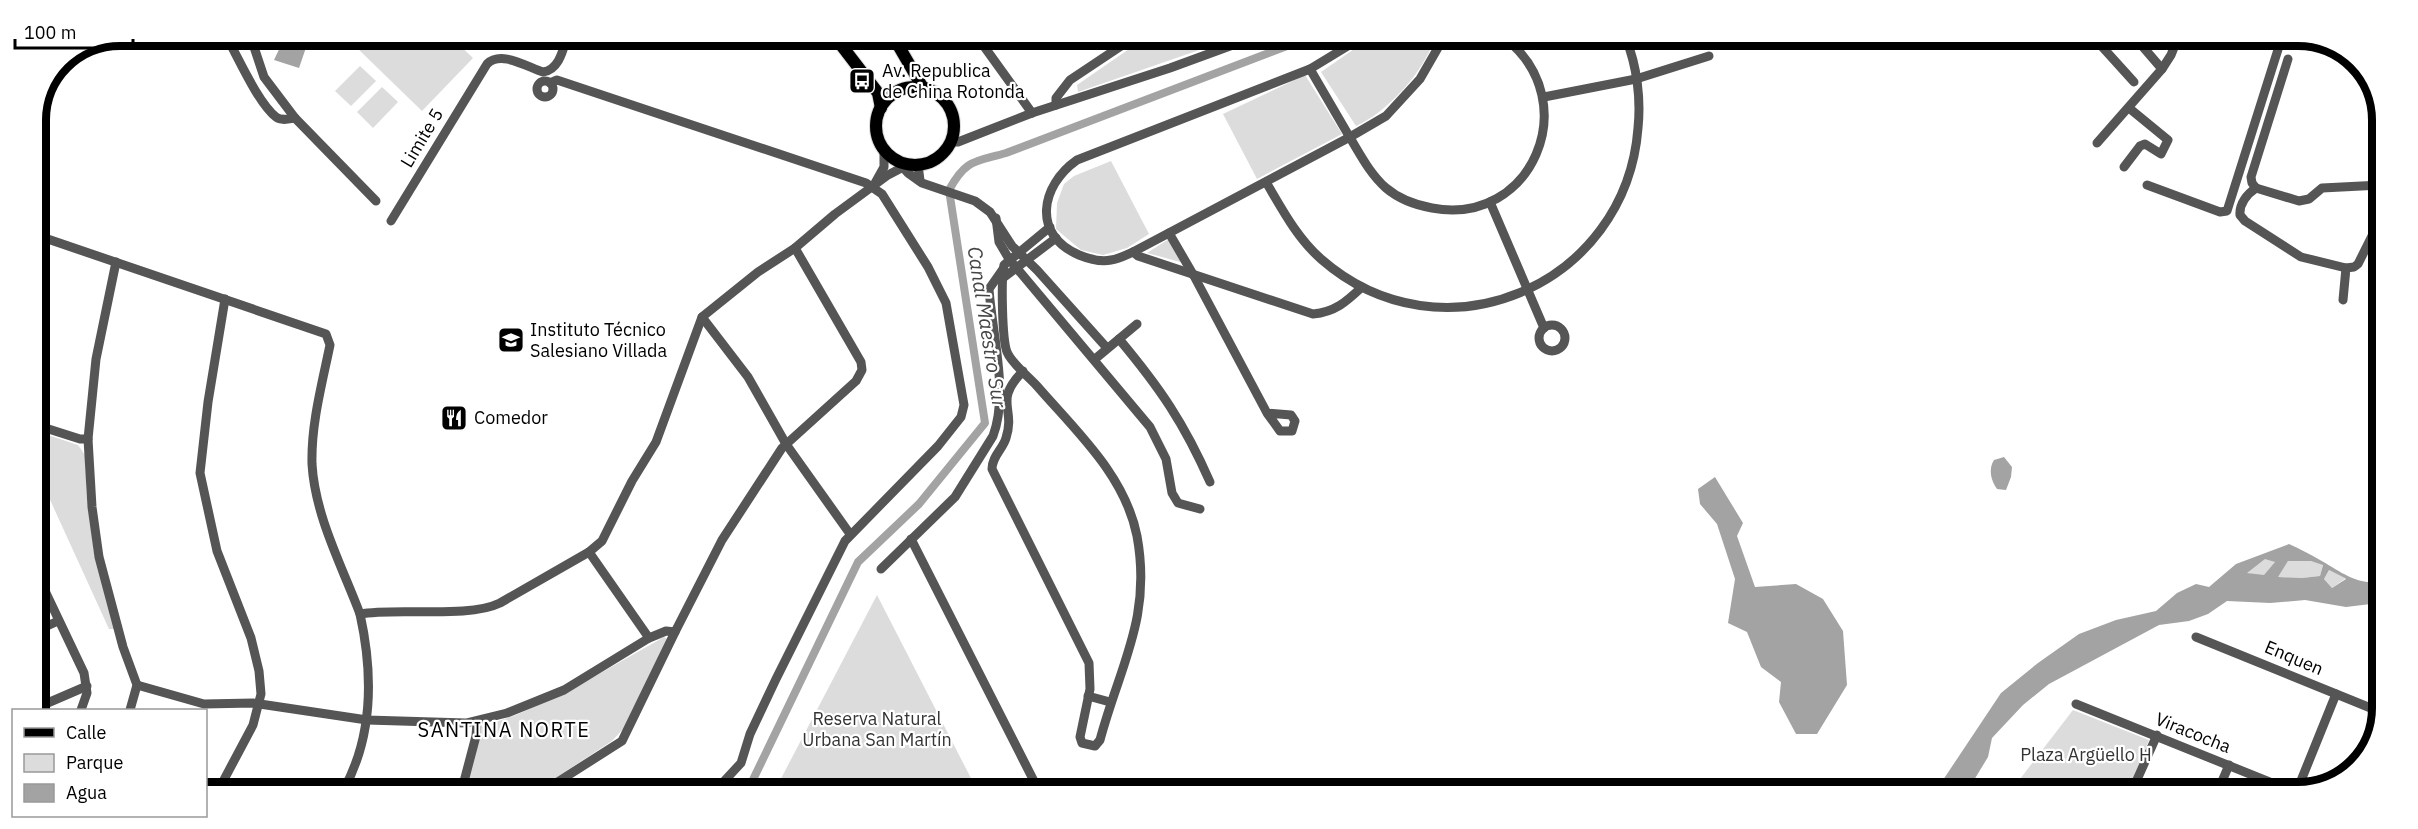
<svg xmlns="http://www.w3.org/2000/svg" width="2418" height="829" font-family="'IBM Plex Sans',sans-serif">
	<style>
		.green { fill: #dcdcdc }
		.water { fill: #a3a3a3; fill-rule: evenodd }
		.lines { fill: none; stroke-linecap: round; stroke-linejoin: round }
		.canal { stroke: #a3a3a3; stroke-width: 8 }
		.major-casing { stroke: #dbdbdb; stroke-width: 14 }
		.minor { stroke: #555; stroke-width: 9 }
		.major { stroke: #000; stroke-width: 12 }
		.labels { text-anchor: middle; stroke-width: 4.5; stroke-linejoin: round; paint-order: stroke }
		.poi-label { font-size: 18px; fill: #000; stroke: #fff; text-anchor: start }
		.street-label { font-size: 18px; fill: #000; stroke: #fff }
		.park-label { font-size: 18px; fill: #333; stroke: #fff }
		.water-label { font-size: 20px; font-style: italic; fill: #444; stroke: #fff }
		.neighbourhood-label { font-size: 20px; letter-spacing: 1.5px; fill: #000; stroke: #fff }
		.rim { fill: none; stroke: #000; stroke-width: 8 }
	</style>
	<rect width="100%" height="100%" fill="#fff"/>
	<!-- green -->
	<g class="green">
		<path d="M362,36l89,1 22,21 -51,53 -68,-66z"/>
		<path d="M1145,38h89l-156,54 -1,-7z"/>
		<path d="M1370,38l64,1c-9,32 -48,74 -78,87l-35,-54z"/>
		<path d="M360,66l16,15 -25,25 -16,-15z"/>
		<path d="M1305,75l37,59 -85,45 -34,-65z"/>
		<path d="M382,87l16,15 -25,26 -16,-16z"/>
		<path d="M1111,161l38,73 -22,14 -24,7 -22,-5 -25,-21 1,-26 7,-19 10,-8z"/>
		<path d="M1169,239l15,24 -37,-10z"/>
		<path d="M36,431l42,14 7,10 2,44 7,53 20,77h-5l-73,-160z"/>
		<path d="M2266,558l9,4 -11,14 -18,-3z"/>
		<path d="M2288,561h23l12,3 -3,12 -18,2 -25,-1z"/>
		<path d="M2329,570l17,8 -14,10 -8,-9z"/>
		<path d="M877,595l100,195h-202z"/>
		<path d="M664,637l3,2 -43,89 -12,13 -75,49 -71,-1 15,-62 35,-12 53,-24z"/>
		<path d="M2073,710l76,30 -22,53 -117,-1z"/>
	</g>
	<!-- water -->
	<g class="water">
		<path d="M290,36h20l-11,32 -25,-8 9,-19 5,2z"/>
		<path d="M2004,457l8,10 -1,10 -5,13 -9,-1c-6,-8 -9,-20 -3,-29z"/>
		<path d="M1715,477l28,46 -6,13 18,51 41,-3 27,15 20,32 4,54 -30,49h-21l-17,-32 2,-20 -20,-15 -14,-35 -19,-9 7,-44 -18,-55 -17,-20 -2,-15z"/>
		<path d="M2289,544c11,5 21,10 31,16 18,10 36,25 59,22v21l-33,4 -41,-7 -35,3 -43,-2 -19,13 -19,7 -30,4 -110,59 -26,21 -31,33 -4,19 -17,28 -2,7h-34l66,-99 37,-30 41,-29 37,-14 40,-9 21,-18 19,-9 13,3 27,-23zM2265,559l10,3 -11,13 -17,-2zM2288,561h23l12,4 -3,11 -18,2 -24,-1zM2329,570l16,8 1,1 -14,9 -8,-9z"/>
	</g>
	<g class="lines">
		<!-- canal -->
		<path class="canal" d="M748,790l110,-228 61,-58 66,-81 -36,-233c17,-31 26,-28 57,-37l302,-115"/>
		<defs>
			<g id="major">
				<path d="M835,37l43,56 3,15"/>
				<path d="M894,38l29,50"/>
				<circle cx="915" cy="126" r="39"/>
			</g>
		</defs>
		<!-- major casing -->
		<use href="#major" class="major-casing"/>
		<!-- minor -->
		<g class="minor">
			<path d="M226,36c12,21 32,67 50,81 5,4 13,2 19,1"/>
			<path d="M245,36l8,8 11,33 31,41 81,83"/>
			<path d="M978,38l54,75"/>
			<path d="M1361,38l-51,31 -233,91c-37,26 -45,75 2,95 10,4 22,7 32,5 8,-1 15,-5 22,-8l217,-115 36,-21 34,-37 23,-40"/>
			<path d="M2096,40l38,42"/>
			<path d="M2137,40l25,29"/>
			<path d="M2050,42l2,-2"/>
			<path d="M1310,69c13,22 26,45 39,67 11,18 21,38 37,52 13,11 29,17 46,20 100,19 153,-106 74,-169"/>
			<circle cx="545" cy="89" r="8"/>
			<path d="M550,83l7,-3 309,103 16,11 46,73 18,36 18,102 -3,12 -23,29 -93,95 -69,138 -26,55 -9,29 -25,27"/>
			<path d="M1544,97l92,-18 73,-23"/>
			<path d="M1056,105v-7l14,-18 63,-42"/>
			<path d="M950,142h8l74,-29 138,-45 82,-30"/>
			<path d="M2097,143l65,-74 9,-14 6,-15"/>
			<path d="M897,161l11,12 14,10 53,18 15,11 22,34 25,24 70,78"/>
			<path d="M918,165l2,15"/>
			<path d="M2124,167l16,-21 5,-2 16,10 7,-14 -39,-32"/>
			<path d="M1266,182c16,27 31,56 55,77 121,106 305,27 317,-131 3,-29 -1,-62 -12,-89"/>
			<path d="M874,185l10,-18v-18"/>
			<path d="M2147,185l73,27 7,-1 54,-171"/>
			<path d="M2256,188l-4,-5 -1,-6 37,-118"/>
			<path d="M1490,202l54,126"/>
			<path d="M996,218l3,24 10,17 141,168 16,32 6,34 6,10 22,6"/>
			<path d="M391,221l96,-157c14,-14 40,3 56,8 16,-2 20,-22 24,-35"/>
			<path d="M1169,233l25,43 73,137 13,18h12l3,-10 -4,-6 -24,-2"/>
			<path d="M36,235l290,99 4,11c-8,39 -19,79 -18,119 3,52 30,102 48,150 39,-7 107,5 140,-11l89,-51 13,-11 30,-60 24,-39 46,-125 56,-45 37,-24 40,-34 53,-39 21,-11"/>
			<path d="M1133,252l5,4 175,58c22,-2 33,-12 49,-27"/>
			<path d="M2346,268l-45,-11 -56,-36 -5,-6c-1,-11 7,-21 16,-27l43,13 10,-2 13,-11 59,-3"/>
			<path d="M1003,278l53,-40"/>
			<path d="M2343,300l3,-32 8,-1 4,-3 23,-46"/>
			<path d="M702,317l46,60 38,67 64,90"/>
			<circle cx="1552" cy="338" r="13"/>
			<path d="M1119,339c41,49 65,84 91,143"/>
			<path d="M1095,359l42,-35"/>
			<path d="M1023,371c-30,31 -7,36 -17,67 -3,11 -14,18 -14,31l97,194 1,26 -10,48 2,6 13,3 5,-6c20,-75 52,-122 37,-204 -12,-61 -61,-105 -100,-150 -9,-10 -25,-22 -30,-34 -5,-13 -6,-73 -3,-87l46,-38"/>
			<path d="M36,425l44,14h8l4,68 7,50 24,90 14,38 -7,25"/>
			<path d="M88,439l8,-80 20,-97"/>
			<path d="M911,539l128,252"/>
			<path d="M589,552l60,86 17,-7 9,1 47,-92 60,-92 74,-67 6,-11 -1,-8 -66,-114"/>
			<path d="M881,569l74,-72 38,-61c16,-42 -1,-103 -4,-147l14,-20"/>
			<path d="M36,572l48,101 3,20 -6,17"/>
			<path d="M36,631l22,-10"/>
			<path d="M2196,637l182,74"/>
			<path d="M137,685l67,19 49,-1 114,17 99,3 41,-10 57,-23 85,-52"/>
			<path d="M1088,696l22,6"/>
			<path d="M2076,704l221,89"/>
			<path d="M36,708l51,-22"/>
			<path d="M219,789l34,-64 8,-31 -2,-23 -8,-33 -34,-87 -17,-78 8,-71 17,-103"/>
			<path d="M344,789c30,-55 29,-116 16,-175"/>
			<path d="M462,789l14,-53 1,-14"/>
			<path d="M545,790l77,-49 53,-109"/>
			<path d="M2131,793l26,-58"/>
			<path d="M2217,793l12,-28"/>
			<path d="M2296,793l40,-99"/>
		</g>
		<!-- major -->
		<use href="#major" class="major"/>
	</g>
	<!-- icons -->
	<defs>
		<symbol id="bus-square" viewBox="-11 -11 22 22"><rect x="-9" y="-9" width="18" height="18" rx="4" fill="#000" stroke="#fff"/><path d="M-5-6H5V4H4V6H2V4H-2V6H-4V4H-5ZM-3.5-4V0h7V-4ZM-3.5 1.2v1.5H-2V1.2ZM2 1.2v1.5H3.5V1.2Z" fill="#fff"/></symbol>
		<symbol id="school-square" viewBox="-11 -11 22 22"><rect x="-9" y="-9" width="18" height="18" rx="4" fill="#000" stroke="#fff"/><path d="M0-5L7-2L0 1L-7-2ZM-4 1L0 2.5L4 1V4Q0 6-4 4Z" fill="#fff"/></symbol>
		<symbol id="restaurant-square" viewBox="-11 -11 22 22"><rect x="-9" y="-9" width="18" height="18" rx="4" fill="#000" stroke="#fff"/><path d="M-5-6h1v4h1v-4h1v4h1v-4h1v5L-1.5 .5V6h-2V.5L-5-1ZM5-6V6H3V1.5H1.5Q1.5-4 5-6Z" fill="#fff"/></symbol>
	</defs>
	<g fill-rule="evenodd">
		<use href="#bus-square" x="847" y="66" width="30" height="30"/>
		<use href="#school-square" x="496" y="325" width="30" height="30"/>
		<use href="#restaurant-square" x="439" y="403" width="30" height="30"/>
	</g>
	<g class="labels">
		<!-- poi labels -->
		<g class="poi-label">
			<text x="882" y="77">Av. Republica<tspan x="882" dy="21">de China Rotonda</tspan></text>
			<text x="530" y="336">Instituto Técnico<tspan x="530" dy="21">Salesiano Villada</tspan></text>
			<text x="474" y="424">Comedor</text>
		</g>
		<!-- street labels -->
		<g class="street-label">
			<text transform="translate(422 138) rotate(-59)" y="6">Limite 5</text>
			<text transform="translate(2294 658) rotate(23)" y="6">Enquen</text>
			<text transform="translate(2193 733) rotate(22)" y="6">Viracocha</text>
		</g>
		<!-- park labels -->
		<g class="park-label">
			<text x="877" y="725">Reserva Natural<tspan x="877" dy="21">Urbana San Martín</tspan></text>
			<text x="2086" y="761">Plaza Argüello H</text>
		</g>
		<!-- water labels -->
		<g class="water-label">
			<text transform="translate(987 327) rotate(81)" y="7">Canal Maestro Sur</text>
		</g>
		<!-- neighbourhood labels -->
		<g class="neighbourhood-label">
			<text x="504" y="737">SANTINA NORTE</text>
		</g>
	</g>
	<!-- crop -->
	<path d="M0 0H2418V829H0ZM120 46H2298A74 74 0 0 1 2372 120V708A74 74 0 0 1 2298 782H120A74 74 0 0 1 46 708V120A74 74 0 0 1 120 46Z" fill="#fff" fill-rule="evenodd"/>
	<path class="rim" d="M120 46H2298A74 74 0 0 1 2372 120V708A74 74 0 0 1 2298 782H120A74 74 0 0 1 46 708V120A74 74 0 0 1 120 46Z"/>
	<!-- legend -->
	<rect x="12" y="709" width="195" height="108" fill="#ffffff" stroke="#999999" stroke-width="1.5"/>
	<rect x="24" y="728" width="30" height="9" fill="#000000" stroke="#999999" stroke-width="1.5"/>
	<text x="66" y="739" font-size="18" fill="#000000">Calle</text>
	<rect x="24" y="754" width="30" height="18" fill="#dcdcdc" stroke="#999999" stroke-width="1.5"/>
	<text x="66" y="769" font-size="18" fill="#000000">Parque</text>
	<rect x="24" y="784" width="30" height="18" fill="#a3a3a3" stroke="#999999" stroke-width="1.5"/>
	<text x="66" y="799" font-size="18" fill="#000000">Agua</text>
	<!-- scale -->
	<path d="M15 39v9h118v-9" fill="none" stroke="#000000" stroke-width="3"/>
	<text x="24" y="39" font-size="18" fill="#000000" stroke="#ffffff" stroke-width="4.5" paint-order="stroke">100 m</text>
</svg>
